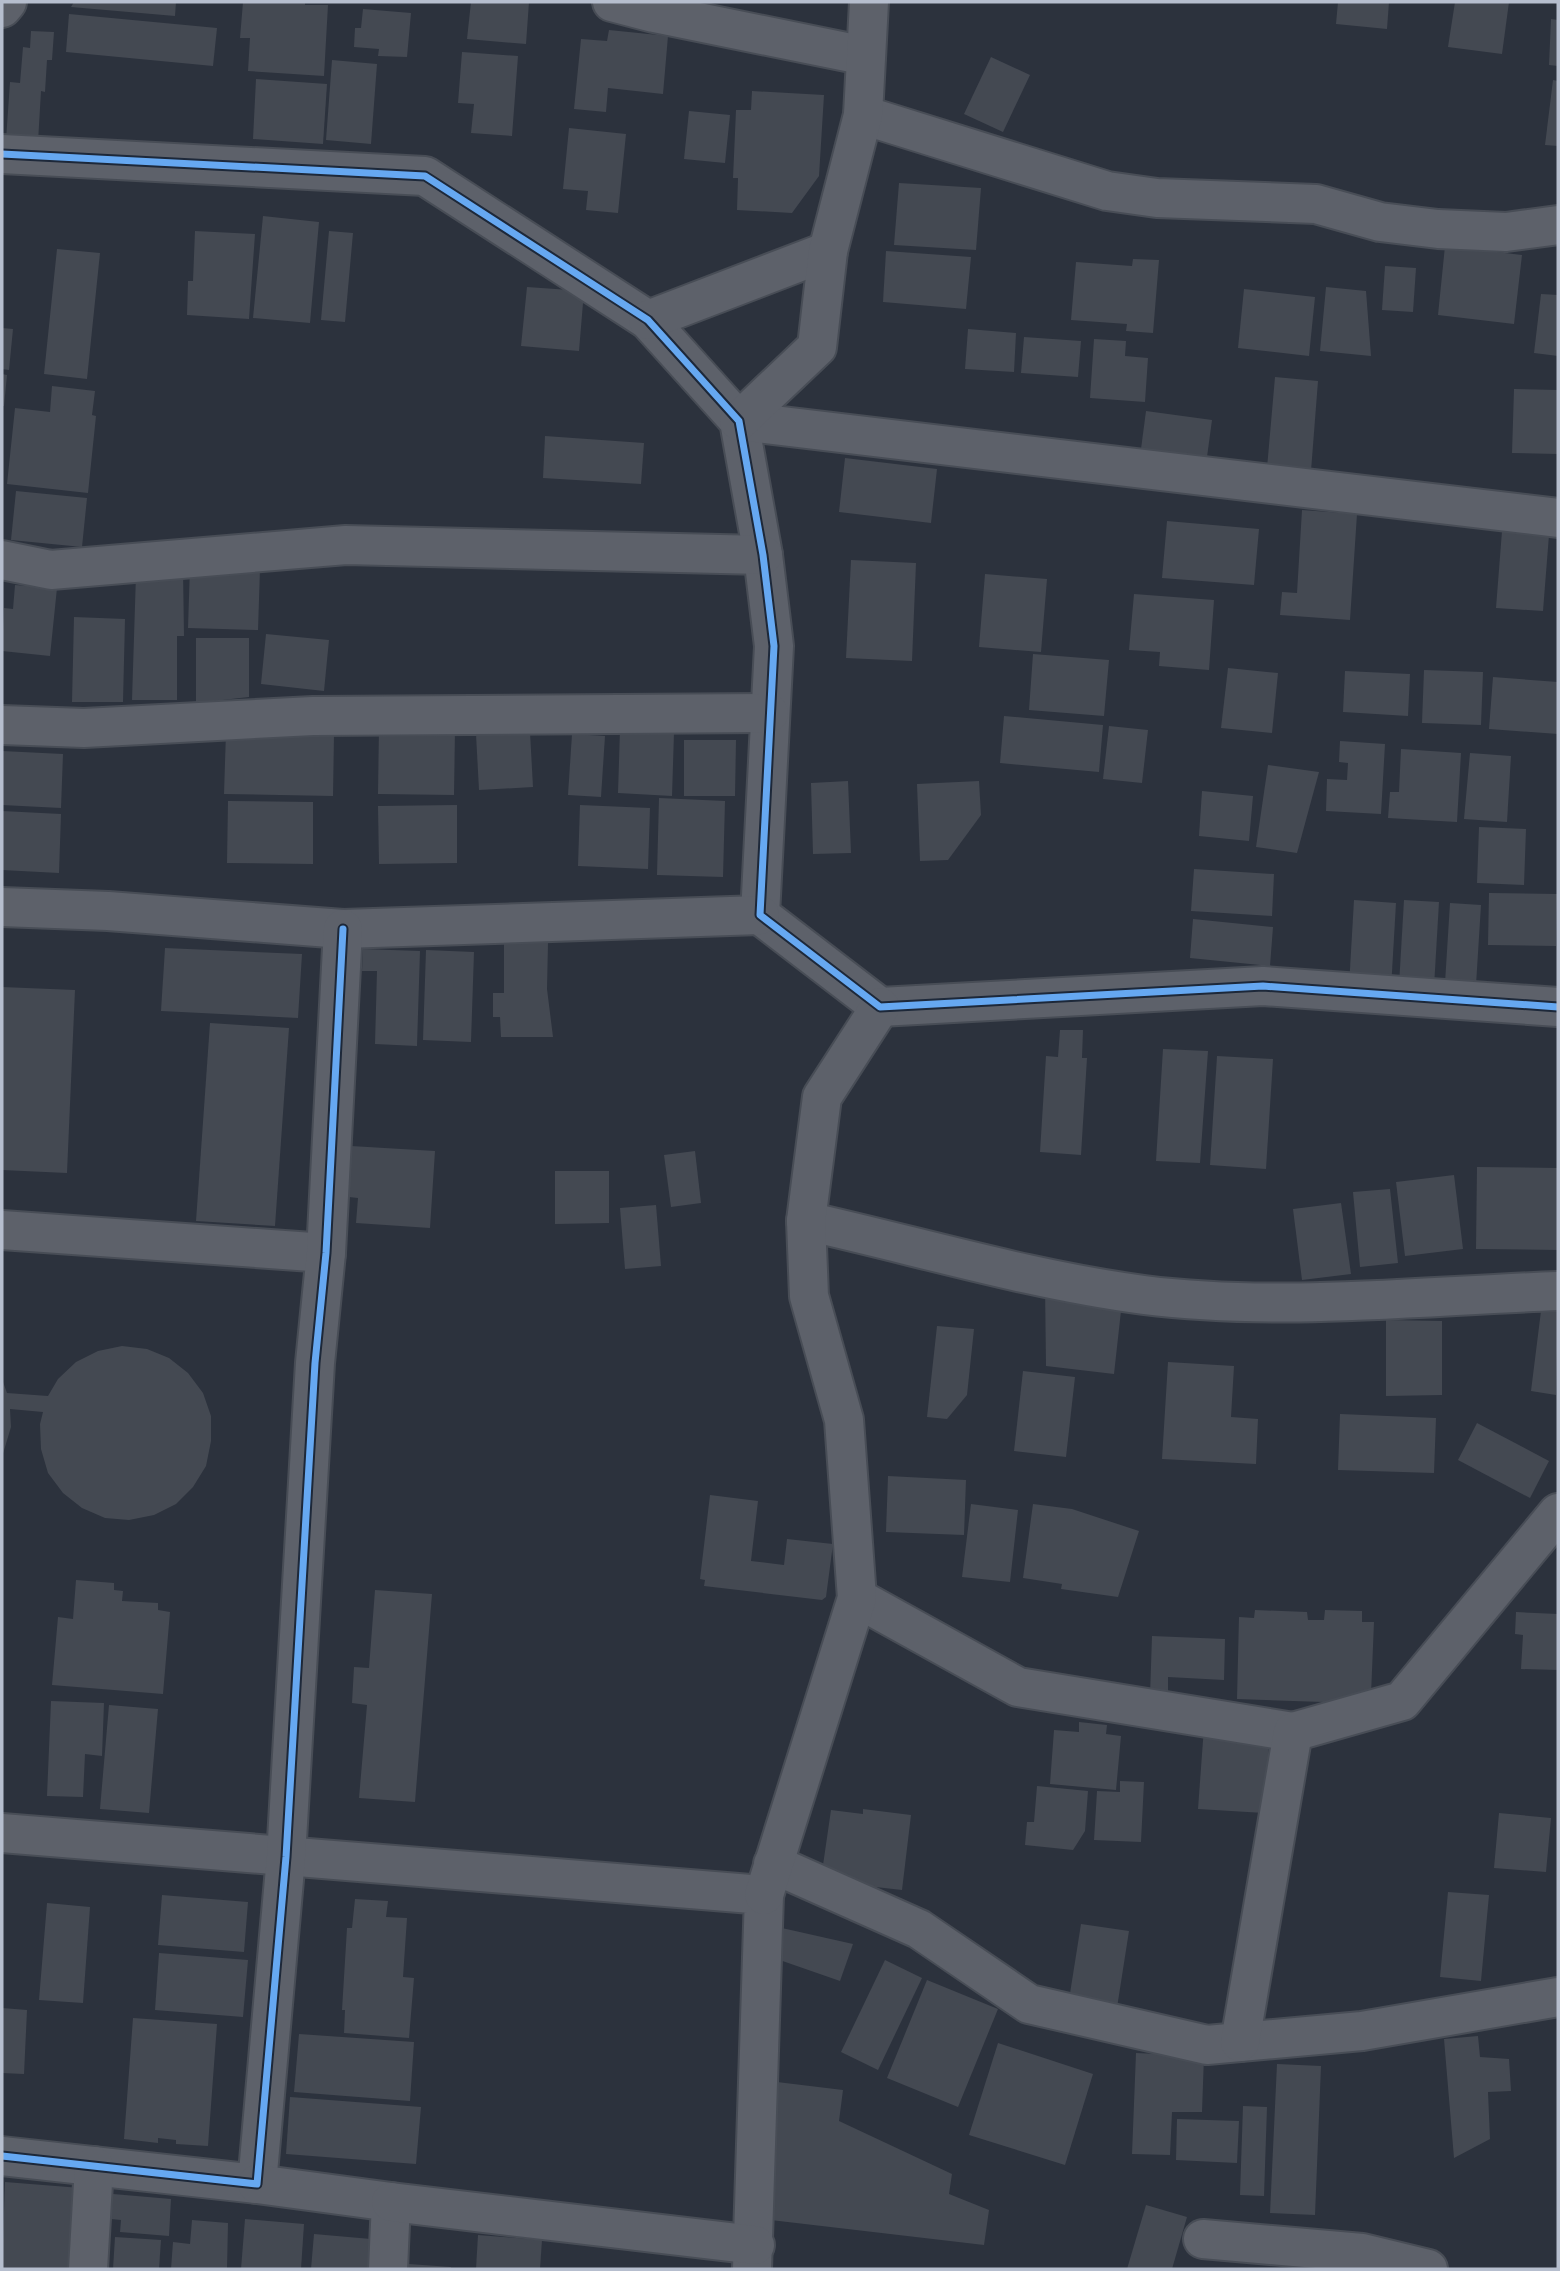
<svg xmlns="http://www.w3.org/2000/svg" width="1560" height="2271" font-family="'DM Sans',sans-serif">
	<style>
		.building { fill: #444952 }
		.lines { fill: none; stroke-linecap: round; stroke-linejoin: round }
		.minor-casing { stroke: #484d56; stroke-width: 42 }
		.minor { stroke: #5d616a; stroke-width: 38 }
		.cycleway-casing { stroke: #1d2839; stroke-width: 11 }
		.cycleway { stroke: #66a8f1; stroke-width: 7 }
	</style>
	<rect width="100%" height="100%" fill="#2c323d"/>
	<!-- building -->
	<g class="building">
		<path d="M74,2h102l-1,14 -104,-9z"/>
		<path d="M243,2h62v3h23l-4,71 -76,-5 2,-33h-10z"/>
		<path d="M471,2h58l-3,42 -59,-5z"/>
		<path d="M1338,2h51l-2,27 -51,-5z"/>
		<path d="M1455,2h54l-7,52 -54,-7z"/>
		<path d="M363,9l48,4 -4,44 -29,-1 1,-7 -25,-2 1,-19h6z"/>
		<path d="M69,14l148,14 -4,38 -147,-14z"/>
		<path d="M1551,19l7,1v46l-9,-1z"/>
		<path d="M609,30l59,6 -5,58 -55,-6 -2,24 -32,-3 7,-70 26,2z"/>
		<path d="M31,31l23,1 -2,28h-5l-2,32 -4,-1 -3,51 -32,-2 4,-58 10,1 3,-36 7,1z"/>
		<path d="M462,52l56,4 -6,80 -41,-3 3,-29 -16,-1z"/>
		<path d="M991,57l39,18 -27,57 -39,-18z"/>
		<path d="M332,60l45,4 -6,80 -45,-4z"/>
		<path d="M256,79l71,5 -4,60 -70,-5z"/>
		<path d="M1553,80l5,1v65l-13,-1z"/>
		<path d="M752,91l72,4 -5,81 -27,37 -55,-3 1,-32h-5l3,-68h15z"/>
		<path d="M689,111l41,4 -5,48 -41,-4z"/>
		<path d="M569,128l57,6 -8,79 -32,-3 2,-19 -25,-2z"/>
		<path d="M899,183l82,5 -5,62 -82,-5z"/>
		<path d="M263,216l56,6 -9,101 -57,-5z"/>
		<path d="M195,231l60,3 -6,85 -62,-4 1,-34h5z"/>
		<path d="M329,231l24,2 -8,89 -24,-2z"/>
		<path d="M1445,246l77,9 -8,69 -76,-9z"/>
		<path d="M57,249l43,4 -13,126 -43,-5z"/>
		<path d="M886,251l85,6 -5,52 -83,-7z"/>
		<path d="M1133,259l26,1 -6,73 -27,-2 1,-7 -56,-4 5,-58 56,4z"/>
		<path d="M1385,266l31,2 -3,44 -31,-2z"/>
		<path d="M527,287l57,4 -5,60 -58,-5z"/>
		<path d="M1326,287l40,4 5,65 -51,-5z"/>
		<path d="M1244,289l71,8 -6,59 -71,-8z"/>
		<path d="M1541,294l17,1v61l-24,-3z"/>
		<path d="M2,328l11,1 -4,41 -7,-1z"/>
		<path d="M968,329l48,4 -2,39 -49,-3z"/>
		<path d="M1024,337l57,4 -3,36 -57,-4z"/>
		<path d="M1094,339l32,2 -1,15 23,2 -3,44 -55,-4z"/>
		<path d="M2,374l5,1 -3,31h-2z"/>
		<path d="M1275,377l43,4 -7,90 -44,-3z"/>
		<path d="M52,386l43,5 -3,24 4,1 -8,77 -81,-9 8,-76 35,4z"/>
		<path d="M1514,389l44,1v64l-46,-1z"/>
		<path d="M1146,411l66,9 -5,37 -66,-8z"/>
		<path d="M545,436l99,7 -3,41 -98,-6z"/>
		<path d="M845,458l92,11 -6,54 -92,-11z"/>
		<path d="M16,491l71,7 -5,49 -71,-7z"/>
		<path d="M1302,510l55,4 -7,106 -70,-5 2,-23 15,1z"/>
		<path d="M1167,521l92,8 -5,56 -92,-7z"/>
		<path d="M1502,531l47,4 -6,76 -47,-3z"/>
		<path d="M851,560l65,3 -4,98 -66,-3z"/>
		<path d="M190,566l70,3 -2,61 -70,-2z"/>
		<path d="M183,569l1,67h-7v64h-45l4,-126z"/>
		<path d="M985,574l62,5 -6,73 -62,-5z"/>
		<path d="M15,585l42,3 -7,68 -48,-5 2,-43 9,1z"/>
		<path d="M1134,594l80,6 -5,70 -50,-4 1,-14 -31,-2z"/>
		<path d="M74,617l51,2 -2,83h-51z"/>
		<path d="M266,634l63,6 -5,51 -63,-7z"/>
		<path d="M196,638h53v59l-53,6z"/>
		<path d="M1033,654l76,6 -5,56 -75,-6z"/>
		<path d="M1228,668l50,5 -6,60 -51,-5z"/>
		<path d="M1424,670l59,2 -2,53 -59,-2z"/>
		<path d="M1345,671l65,3 -2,42 -65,-4z"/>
		<path d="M1493,677l65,5v52l-69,-5z"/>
		<path d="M1004,716l99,9 -4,47 -99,-9z"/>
		<path d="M1109,726l39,4 -6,53 -39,-4z"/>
		<path d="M379,727l76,2 -1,66 -76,-1z"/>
		<path d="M620,730l54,2 -2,64 -54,-3z"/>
		<path d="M226,732l108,2 -1,62 -109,-2z"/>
		<path d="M530,732l3,55 -54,3 -3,-56z"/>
		<path d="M572,734l33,2 -4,61 -33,-2z"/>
		<path d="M684,740h52l-1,56h-51z"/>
		<path d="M1340,741l45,3 -4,70 -55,-3 1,-32 20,1 1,-17 -9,-1z"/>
		<path d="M1401,749l60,4 -4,69 -69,-4 2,-26h9z"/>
		<path d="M2,751l61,3 -2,54 -59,-3z"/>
		<path d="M1470,753l41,3 -4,66 -43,-3z"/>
		<path d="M1268,765l51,7 -22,81 -41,-6z"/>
		<path d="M848,781l3,72 -38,1 -2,-71z"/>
		<path d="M979,781l2,34 -33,45 -28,1 -3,-77z"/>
		<path d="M1202,791l51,5 -4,45 -50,-5z"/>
		<path d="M659,798l66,3 -2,76 -66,-2z"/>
		<path d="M228,801l85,1v62l-86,-1z"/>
		<path d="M457,805v58l-78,1 -1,-58z"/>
		<path d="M580,805l70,3 -2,61 -70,-3z"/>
		<path d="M2,811l59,3 -2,59 -57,-3z"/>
		<path d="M1479,827l47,2 -2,56 -47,-2z"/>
		<path d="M1194,869l80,5 -2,42 -81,-5z"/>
		<path d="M1489,893l68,1 -1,52 -68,-1z"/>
		<path d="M1354,900l42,3 -5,86 -42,-3z"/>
		<path d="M1404,900l35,2 -5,85 -35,-2z"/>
		<path d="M1450,903l31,2 -5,80 -31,-2z"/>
		<path d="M1193,919l80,8 -3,39 -80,-8z"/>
		<path d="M504,942l44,1 -1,46 6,48h-52l-1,-20h-7v-24h11z"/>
		<path d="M165,948l137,6 -4,64 -137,-7z"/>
		<path d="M363,949l57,2 -3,95 -42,-2 2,-73h-15z"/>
		<path d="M426,950l48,2 -3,90 -48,-2z"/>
		<path d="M2,987l73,3 -8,183 -65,-3z"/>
		<path d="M210,1023l79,5 -14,198 -79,-5z"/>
		<path d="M1060,1030h23l-1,28h5l-6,97 -41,-3 6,-96 12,1z"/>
		<path d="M1163,1049l45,2 -8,112 -44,-2z"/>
		<path d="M1217,1056l56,3 -7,110 -56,-4z"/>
		<path d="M351,1146l84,5 -5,77 -74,-5 2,-25 -9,-1z"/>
		<path d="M695,1151l6,52 -30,4 -7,-52z"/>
		<path d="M1477,1167l81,1v82l-82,-1z"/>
		<path d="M555,1171h54v52l-54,1z"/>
		<path d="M1454,1175l9,74 -58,7 -9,-74z"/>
		<path d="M1390,1189l8,74 -38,4 -7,-75z"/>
		<path d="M1341,1203l10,71 -49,6 -9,-71z"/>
		<path d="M656,1205l5,61 -36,3 -5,-61z"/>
		<path d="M1045,1284l78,9 -9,81 -68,-8z"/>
		<path d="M1542,1303l16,2 -2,90 -25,-4z"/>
		<path d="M1386,1320l56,1v74l-56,1z"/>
		<path d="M937,1326l37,3 -7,66 -20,24 -20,-2z"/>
		<path d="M122,1346l25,3 22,9 19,15 15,20 8,23v25l-5,25 -13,21 -17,17 -22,11 -25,5 -24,-2 -23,-10 -19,-15 -15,-20 -7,-24 -1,-25 3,-12 -33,-3 1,18 -9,30v-78l5,14 41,3 10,-17 18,-17 22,-11z"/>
		<path d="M1168,1362l66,4 -3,51 27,2 -2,45 -94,-5z"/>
		<path d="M1023,1371l52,6 -9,80 -52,-6z"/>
		<path d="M1340,1414l96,4 -2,55 -96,-3z"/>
		<path d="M1477,1423l72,38 -19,37 -72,-38z"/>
		<path d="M888,1476l78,4 -2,55 -78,-3z"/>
		<path d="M710,1495l48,6 -7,60 33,4 3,-26 46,5 -7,53 -4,3 -118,-14 1,-6 -5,-1z"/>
		<path d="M971,1504l47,6 -8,72 -48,-5z"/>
		<path d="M1033,1504l39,5 67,22 -21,66 -57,-8 1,-5 -39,-6z"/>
		<path d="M76,1580l38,3v7l9,1 -1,10 36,2v7l12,2 -7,82 -111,-9 6,-68 15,2z"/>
		<path d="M375,1590l57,4 -17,208 -56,-4 8,-93 -15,-2 2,-36 15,1z"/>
		<path d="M1255,1610l52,2 1,8h16l1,-10 37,1v11h12l-3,73 -17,8 -117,-4 2,-82 15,1z"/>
		<path d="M1516,1612l42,2v56l-37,-1 2,-34 -8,-1z"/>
		<path d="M1152,1636l73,3 -1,41 -56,-3v19h-18z"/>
		<path d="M51,1701l53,2 -2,53 -17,-2 -2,43 -36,-1z"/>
		<path d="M109,1705l49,4 -9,104 -49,-4z"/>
		<path d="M1079,1722l28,3 -1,9 15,2 -5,54 -66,-6 4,-54 25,2z"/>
		<path d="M1204,1727l66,4 -6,82 -66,-4z"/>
		<path d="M1120,1781l24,1 -3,60 -47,-2 3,-49 23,1z"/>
		<path d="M1037,1786l51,5 -3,40 -12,19 -48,-5 2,-23h7z"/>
		<path d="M863,1809l48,6 -9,75 -53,-6v-9l-27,-3 9,-62 32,4z"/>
		<path d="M1499,1813l52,5 -5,54 -52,-4z"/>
		<path d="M1448,1892l41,3 -8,86 -41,-4z"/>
		<path d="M162,1895l86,7 -4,50 -86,-7z"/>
		<path d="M355,1899l33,2 -2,16 21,1 -4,59 11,1 -5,60 -65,-5 1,-23h-3l5,-82h5z"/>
		<path d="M47,1903l43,4 -7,96 -44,-3z"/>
		<path d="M1081,1924l48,7 -13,83 -48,-8z"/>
		<path d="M773,1926l80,18 -13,37 -69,-24z"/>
		<path d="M159,1953l89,7 -5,57 -88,-7z"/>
		<path d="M885,1960l37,18 -44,92 -37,-18z"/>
		<path d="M927,1980l71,29 -40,98 -71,-29z"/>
		<path d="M2,2008l25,2 -3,64 -22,-1z"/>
		<path d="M133,2018l84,6 -9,122 -32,-2v-4l-18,-2v5l-34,-4z"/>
		<path d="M299,2034l115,8 -4,59 -116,-9z"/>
		<path d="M1478,2036l2,21 29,2 2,32 -23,1 2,47 -36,19 -10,-119z"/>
		<path d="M998,2043l95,31 -28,91 -96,-30z"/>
		<path d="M1136,2053l68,3 -2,56h-30l-2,43 -38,-1z"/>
		<path d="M1277,2064l44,2 -6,149 -45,-2z"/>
		<path d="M777,2082l66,8 -4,31 113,53 -3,20 40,16 -5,35 -223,-26z"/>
		<path d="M290,2097l131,10 -5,57 -130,-10z"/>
		<path d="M1243,2106l24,1 -3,89 -24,-1z"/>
		<path d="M1177,2119l62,2 -2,42 -61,-3z"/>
		<path d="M5,2182l76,6 -6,81h-73z"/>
		<path d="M113,2194l58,5 -2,37 -49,-4 1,-12 -10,-1z"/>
		<path d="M1146,2205l41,12 -15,52h-45z"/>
		<path d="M245,2219l59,5 -3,45h-60z"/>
		<path d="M192,2220l36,3 -1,46h-56l2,-27 17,2z"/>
		<path d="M314,2234l57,5 -2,30h-58z"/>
		<path d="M478,2235l64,5 -2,29h-64z"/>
		<path d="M115,2237l46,3 -2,29h-46z"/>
		<path d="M409,2264l42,3v2h-42z"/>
	</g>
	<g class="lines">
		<defs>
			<g id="minor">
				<path d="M612,2l42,11 212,43"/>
				<path d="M2,8l5,-6"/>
				<path d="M863,115l244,76 50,7 159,6 64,18 58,7 68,3 52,-7"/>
				<path d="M2,154l423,22 223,144 91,101 24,134 11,91 -14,269 120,92 383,-21 295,21"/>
				<path d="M648,320l180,-69"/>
				<path d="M739,421l819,97"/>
				<path d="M739,421l78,-74 11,-96 35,-136 6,-113"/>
				<path d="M2,560l49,10 295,-25 417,10"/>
				<path d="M2,725l82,3 229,-12 456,-3"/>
				<path d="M2,907l106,4 235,18 417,-14"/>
				<path d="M806,1221c112,25 224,59 338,74 136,17 277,1 414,-4"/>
				<path d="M2,1230l324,23"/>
				<path d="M857,1598l161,89 275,45"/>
				<path d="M2,1833l762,62 -12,374"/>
				<path d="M773,1864l146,65 110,75 178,41 155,-14 196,-34"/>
				<path d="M764,1895l93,-297 -13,-178 -35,-124 -3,-75 16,-124 58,-90"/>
				<path d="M1240,2042l53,-310 109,-31 156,-188"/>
				<path d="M2,2156l255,28 29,-327 29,-494 11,-110 17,-324"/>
				<path d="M257,2184l134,18 -3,67"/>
				<path d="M391,2202l364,43"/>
				<path d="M1203,2239l159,14 66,16"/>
				<path d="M88,2269l6,-103"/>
			</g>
		</defs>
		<!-- minor casing -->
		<use href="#minor" class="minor-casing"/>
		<!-- minor -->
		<use href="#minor" class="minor"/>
		<defs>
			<g id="cycleway">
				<path d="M2,154l423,22 223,144 91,101 24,134 11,91 -14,269 120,92 383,-21 295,21"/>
				<path d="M2,2156l255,28 29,-327 29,-494 11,-110 17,-324"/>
			</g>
		</defs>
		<!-- cycleway casing -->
		<use href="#cycleway" class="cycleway-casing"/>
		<!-- cycleway -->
		<use href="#cycleway" class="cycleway"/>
	</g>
	<!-- border -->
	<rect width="1560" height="2271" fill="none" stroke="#b6bece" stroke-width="7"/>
</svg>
